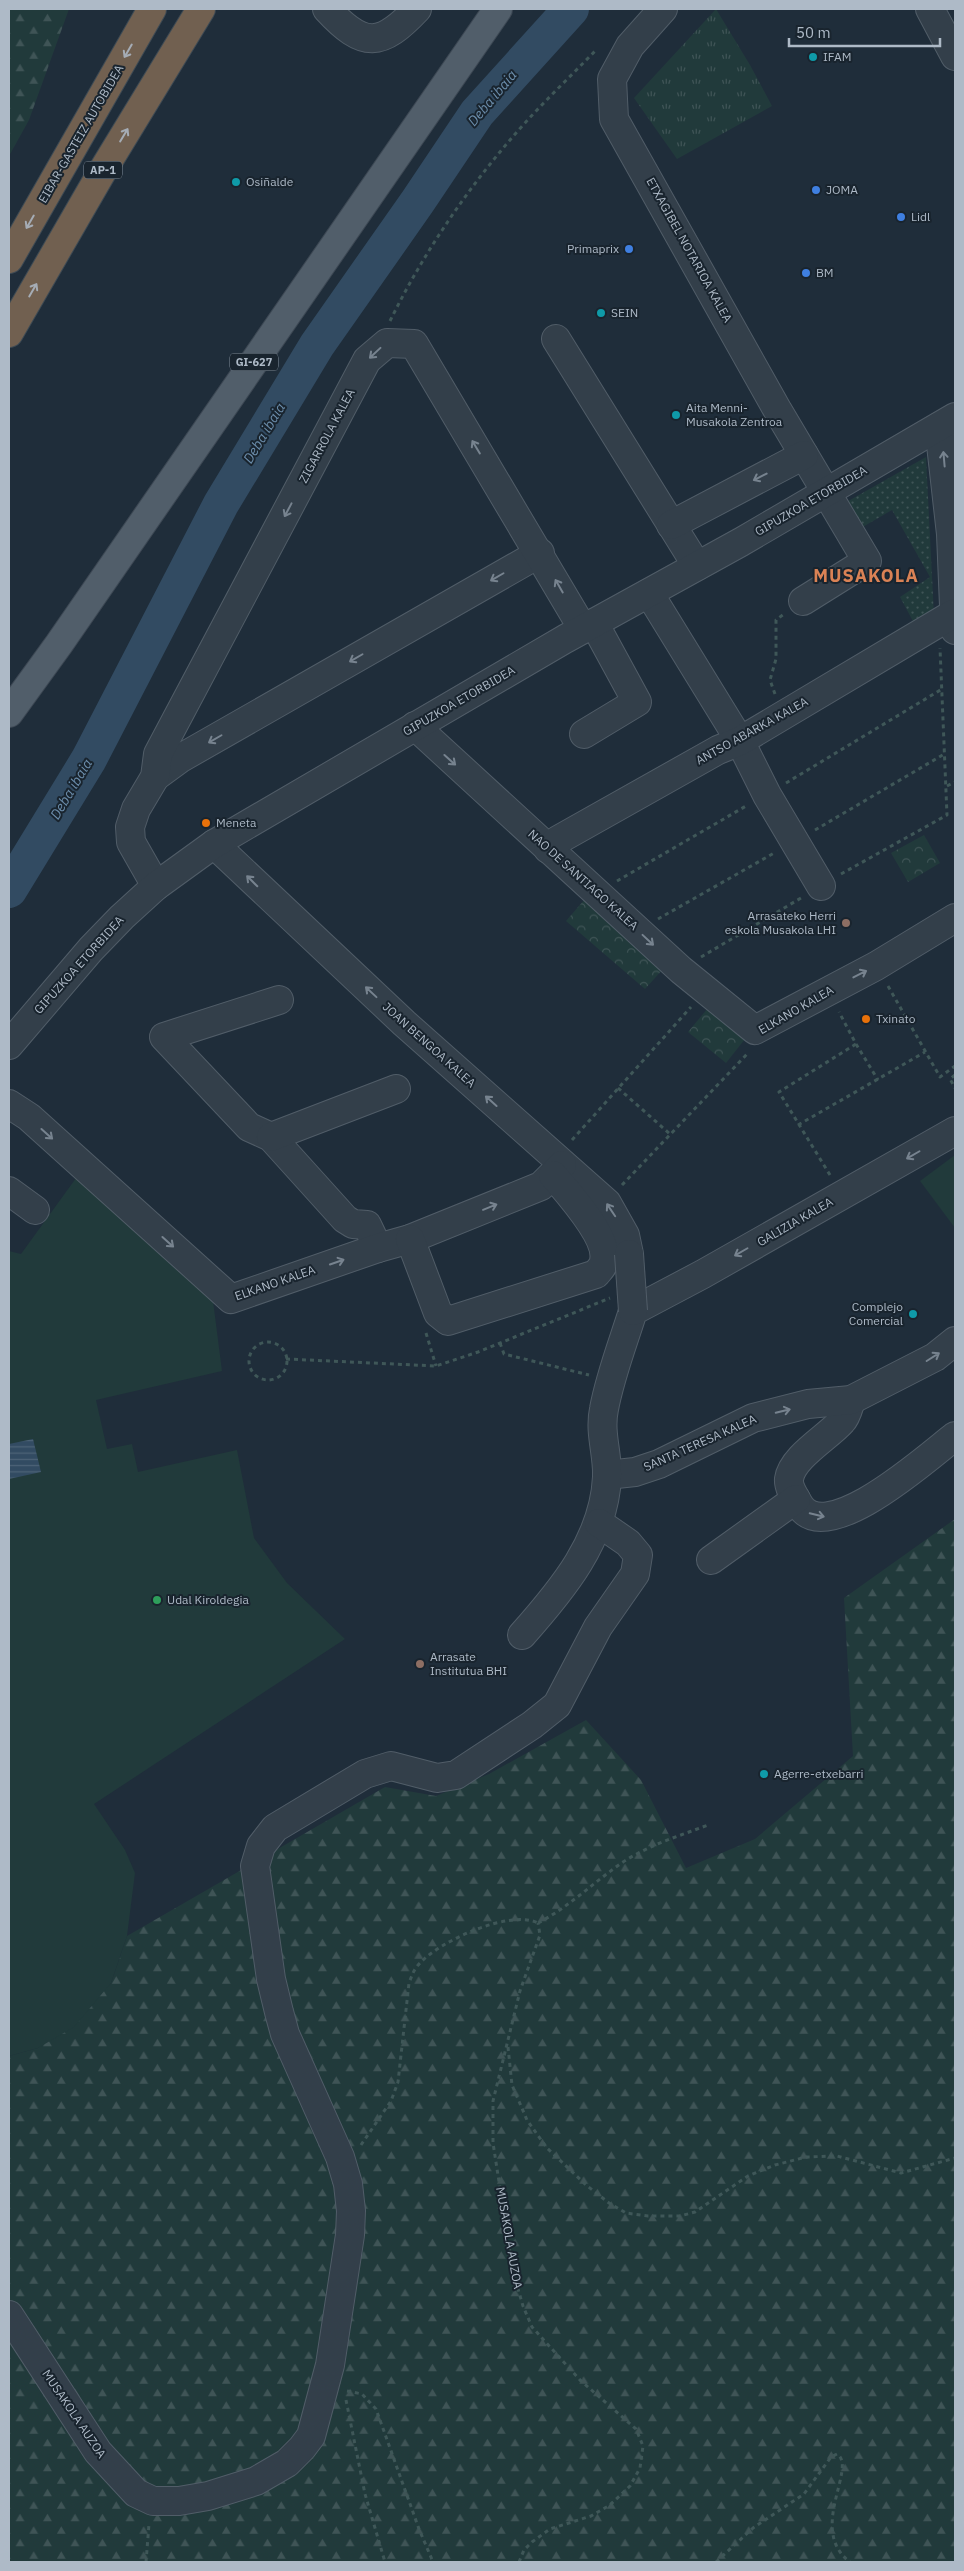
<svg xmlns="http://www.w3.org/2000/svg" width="964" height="2571" font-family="'IBM Plex Sans',sans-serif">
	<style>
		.grass { fill: url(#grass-tufts) }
		.forest { fill: url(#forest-firs) }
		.park { fill: url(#park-crowns) }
		.garden { fill: url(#garden-dots) }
		.pitch { fill: #213a3b }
		.water { fill: url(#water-rules) }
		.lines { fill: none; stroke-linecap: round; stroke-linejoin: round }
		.river { stroke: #324b62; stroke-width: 36 }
		.minor-casing { stroke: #515d68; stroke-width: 30 }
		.major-casing { stroke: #3d4854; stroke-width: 30 }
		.highway-casing { stroke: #3e4a54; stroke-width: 30 }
		.path { stroke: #3f5758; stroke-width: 3; stroke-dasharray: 4 4; stroke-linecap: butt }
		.minor { stroke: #333f4a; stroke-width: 28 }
		.major { stroke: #515e6a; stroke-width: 28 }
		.highway { stroke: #716050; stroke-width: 28 }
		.minor-bridge-casing { stroke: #515d68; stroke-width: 30; stroke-linecap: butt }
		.minor-bridge { stroke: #333f4a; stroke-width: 28 }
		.oneway { stroke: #a5acb5 }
		.oneway2 { stroke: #77838f }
		.culture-dot { fill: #0f9aa8; stroke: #19242e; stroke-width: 2 }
		.shop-dot { fill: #3f7fe0; stroke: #19242e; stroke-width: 2 }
		.food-dot { fill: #e8710a; stroke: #19242e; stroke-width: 2 }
		.education-dot { fill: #8d6e63; stroke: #19242e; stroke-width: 2 }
		.leisure-dot { fill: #2e9e5b; stroke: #19242e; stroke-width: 2 }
		.labels { text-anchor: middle; stroke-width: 4; stroke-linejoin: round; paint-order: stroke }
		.shield { fill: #19242e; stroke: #818d99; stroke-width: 1 }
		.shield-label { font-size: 11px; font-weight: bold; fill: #aebac7 }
		.poi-label { font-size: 12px; fill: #aebac7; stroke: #19242e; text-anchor: start }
		.street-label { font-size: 12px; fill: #aebac7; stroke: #19242e }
		.water-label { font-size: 14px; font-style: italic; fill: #6c8eac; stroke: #19242e }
		.district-label { font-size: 18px; font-weight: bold; letter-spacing: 1px; fill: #da8255; stroke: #19242e }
	</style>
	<defs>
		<pattern id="grass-tufts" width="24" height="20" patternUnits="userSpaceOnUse" patternTransform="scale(1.25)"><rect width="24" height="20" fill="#213a3b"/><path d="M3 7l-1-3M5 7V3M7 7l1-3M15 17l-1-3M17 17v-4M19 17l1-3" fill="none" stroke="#3f5456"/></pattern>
		<pattern id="forest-firs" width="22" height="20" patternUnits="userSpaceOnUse" patternTransform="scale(1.25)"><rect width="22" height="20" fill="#213a3b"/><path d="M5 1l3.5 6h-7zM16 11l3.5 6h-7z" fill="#3f5456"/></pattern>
		<pattern id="park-crowns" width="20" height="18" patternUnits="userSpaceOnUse" patternTransform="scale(1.25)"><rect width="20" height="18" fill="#213a3b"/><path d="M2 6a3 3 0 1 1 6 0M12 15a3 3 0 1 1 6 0" fill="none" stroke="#3f5456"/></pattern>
		<pattern id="garden-dots" width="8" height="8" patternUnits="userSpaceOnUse" patternTransform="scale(1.25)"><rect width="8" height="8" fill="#213a3b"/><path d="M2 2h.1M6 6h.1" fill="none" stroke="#3f5456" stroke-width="1.8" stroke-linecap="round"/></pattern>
		<pattern id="water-rules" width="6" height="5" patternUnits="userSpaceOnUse" patternTransform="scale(1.25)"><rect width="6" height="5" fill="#324b62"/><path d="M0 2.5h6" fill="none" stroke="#4d6377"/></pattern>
	</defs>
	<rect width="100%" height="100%" fill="#1f2d3a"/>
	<!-- grass -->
	<path class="grass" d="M716,9l34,56 22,41 -95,53 -43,-61z"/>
	<!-- forest -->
	<g class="forest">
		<path d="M9,9h60l-40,111 -20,36z"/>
		<path d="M955,1519v1043h-946v-506l29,-8 73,-65 16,-47 258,-149 51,9 53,-22 97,-54 55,60 45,88 69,-29 98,-83 -9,-158z"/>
	</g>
	<!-- park -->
	<g class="park">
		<path d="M924,835l16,28 -32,19 -17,-29z"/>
		<path d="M585,899l79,69 -19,21 -79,-68z"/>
		<path d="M708,1008l37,31 -19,24 -38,-31z"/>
	</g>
	<!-- garden -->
	<path class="garden" d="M926,457l8,159 -19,9 -15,-28 30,-20 -38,-67 -31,18 -18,-24z"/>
	<!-- pitch -->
	<g class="pitch">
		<path d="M955,1155v73l-35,-47z"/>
		<path d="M79,1174l133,119 10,78 -126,29 11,49 25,-5 6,28 99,-22 17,88 33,45 58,56 -251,165 31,46 10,23 -8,63 -16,47 -37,44 -36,21 -29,8v-805l12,3z"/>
	</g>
	<!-- water -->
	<path class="water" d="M33,1439l8,33 -32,7v-35z"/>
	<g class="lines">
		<!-- river -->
		<path class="river" d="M9,890l80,-131 132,-255 96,-159 101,-144 59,-88 94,-104"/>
		<defs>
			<g id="minor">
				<path d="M327,9c37,40 54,38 90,0"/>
				<path d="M663,9l-33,37 -18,33 2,40 164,292 89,150 -64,40"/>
				<path d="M930,9l25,47"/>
				<path d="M556,339l141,227"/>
				<path d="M939,427l12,107 4,96"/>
				<path d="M671,525l133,-70"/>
				<path d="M649,593l91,148 27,54 54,91"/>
				<path d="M415,726l266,244 74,60 121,-64 79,-48"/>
				<path d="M584,734l53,-32 -43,-79"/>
				<path d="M155,777l26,-19 359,-205"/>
				<path d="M214,844l190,179 203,180 18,32 4,19"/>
				<path d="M548,849l10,-9 160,-90 22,-9 215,-128"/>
				<path d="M156,886l-25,-44 -1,-15 6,-18 19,-32 3,-23 209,-394 20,-17 27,1 169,285"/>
				<path d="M279,1000l-115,37 85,90 22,10 74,82 8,5 14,1 11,23"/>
				<path d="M9,1045l82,-96 31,-32 34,-31 58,-42 351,-205 176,-97 214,-125"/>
				<path d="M9,1104l20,13 202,182 147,-51 32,-9 131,-53 21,-21"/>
				<path d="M271,1137l125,-48"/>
				<path d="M9,1191l26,19"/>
				<path d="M410,1239l28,74 10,8 148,-47c3,-4 8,-8 8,-13 5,-24 -36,-68 -51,-86"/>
				<path d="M851,1400c-2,6 -4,16 -9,21 -14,16 -50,36 -53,58 -1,9 7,20 11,27 28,42 130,-51 155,-70"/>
				<path d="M607,1475l28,-3 24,-8 94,-46 55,-14 43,-4 84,-43 20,-16"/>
				<path d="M711,1560l85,-61"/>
				<path d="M522,1635c40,-45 82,-95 85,-158 1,-23 -8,-44 -3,-68 6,-33 19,-66 29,-98l70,-37 252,-143"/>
				<path d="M9,2315l89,137 38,41 17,8h26l29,-5 48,-15 31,-18 15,-15 9,-12 19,-71 20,-130 1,-24 -3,-27 -8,-27 -55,-123 -6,-22 -8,-33 -16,-113 6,-20 14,-18 90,-54 26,-8 46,12 19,-3 76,-50 25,-20 41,-78 37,-53 3,-19 -10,-12 -29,-20"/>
			</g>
			<path id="major" d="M9,713l50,-69 439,-635"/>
			<g id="highway">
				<path d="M9,259l143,-250"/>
				<path d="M9,333l97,-168 95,-156"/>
			</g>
		</defs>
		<!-- minor casing -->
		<use href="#minor" class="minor-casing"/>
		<!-- major casing -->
		<use href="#major" class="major-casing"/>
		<!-- highway casing -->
		<use href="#highway" class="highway-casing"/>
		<!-- path -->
		<g class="path">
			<path d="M390,321c32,-65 73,-126 120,-181 27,-32 58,-61 87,-91"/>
			<path d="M775,694l-5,-14 6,-21v-39l8,-6"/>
			<path d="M786,783l156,-94"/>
			<path d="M947,786l8,-4"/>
			<path d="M815,830l131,-77"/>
			<path d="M841,874l106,-59 -7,-167"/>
			<path d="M617,881l129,-75"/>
			<path d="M658,919l116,-66"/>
			<path d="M701,957l100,-59"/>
			<path d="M888,986l52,91 15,-11"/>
			<path d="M856,1044l22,36"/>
			<path d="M955,1075l-5,4 5,9"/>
			<path d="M618,1088l52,46"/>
			<path d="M798,1125l127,-73"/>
			<path d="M572,1140l119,-133"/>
			<path d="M830,1175l-51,-83 77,-48 -17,-32"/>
			<path d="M622,1185l127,-133"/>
			<path d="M426,1333l10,33"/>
			<circle cx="268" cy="1361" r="19"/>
			<path d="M500,1343l4,11 85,21"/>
			<path d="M286,1359l150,7 42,-14 132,-54"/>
			<path d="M538,1923c31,-16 56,-41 85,-61 26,-17 56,-26 85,-37"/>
			<path d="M508,2047l4,38 15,35 20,28 39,37 23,18 17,10 22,3h32l15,-4 53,-36 27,-11 31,-8 31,-1 64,17 54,-15"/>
			<path d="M361,2145l30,-44 7,-19 11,-99c3,-8 5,-14 11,-20 20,-22 90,-54 118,-40"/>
			<path d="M347,2391l15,3 14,15 43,120 14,33"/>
			<path d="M346,2400l19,94 20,68"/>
			<path d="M146,2562l3,-38"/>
			<path d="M519,2562l5,-12 8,-8 18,-13 41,-13 19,-11 20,-19 10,-18 3,-22 -7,-17 -56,-49 -48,-53 -9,-21 -10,-34 -20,-129v-42l27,-110 20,-56 -2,-12"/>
			<path d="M716,2562l37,-34 51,-34 27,-37 6,-3c21,13 -30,76 13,108"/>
		</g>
		<!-- minor -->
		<use href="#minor" class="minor"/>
		<!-- major -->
		<use href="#major" class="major"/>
		<!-- highway -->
		<use href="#highway" class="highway"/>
		<defs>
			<path id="minor-bridge" d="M629,1254l4,57"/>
		</defs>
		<!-- minor-bridge casing -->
		<use href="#minor-bridge" class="minor-bridge-casing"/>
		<!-- minor-bridge -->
		<use href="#minor-bridge" class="minor-bridge"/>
	</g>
	<!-- one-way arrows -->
	<defs><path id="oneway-shaft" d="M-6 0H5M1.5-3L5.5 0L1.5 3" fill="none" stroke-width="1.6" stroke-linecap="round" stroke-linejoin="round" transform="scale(1.25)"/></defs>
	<g class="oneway">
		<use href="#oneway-shaft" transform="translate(128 51) rotate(120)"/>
		<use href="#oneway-shaft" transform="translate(124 135) rotate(-59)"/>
		<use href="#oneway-shaft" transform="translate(30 222) rotate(120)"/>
		<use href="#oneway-shaft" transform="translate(33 290) rotate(-60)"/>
	</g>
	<g class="oneway2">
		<use href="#oneway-shaft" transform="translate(375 353) rotate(137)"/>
		<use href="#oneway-shaft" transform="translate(476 447) rotate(-121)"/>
		<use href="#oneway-shaft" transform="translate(944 459) rotate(-95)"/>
		<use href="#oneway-shaft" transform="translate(760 477) rotate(153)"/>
		<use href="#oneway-shaft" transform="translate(288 510) rotate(118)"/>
		<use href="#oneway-shaft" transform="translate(497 577) rotate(150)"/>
		<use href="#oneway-shaft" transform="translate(559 586) rotate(-120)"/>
		<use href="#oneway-shaft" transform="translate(356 658) rotate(150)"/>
		<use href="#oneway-shaft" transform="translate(215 739) rotate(150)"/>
		<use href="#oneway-shaft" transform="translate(450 760) rotate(42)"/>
		<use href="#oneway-shaft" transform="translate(252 881) rotate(-135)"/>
		<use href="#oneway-shaft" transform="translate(648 940) rotate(43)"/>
		<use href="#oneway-shaft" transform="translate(860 974) rotate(-27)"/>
		<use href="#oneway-shaft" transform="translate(371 992) rotate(-137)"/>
		<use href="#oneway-shaft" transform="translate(491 1101) rotate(-138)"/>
		<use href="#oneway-shaft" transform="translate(47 1134) rotate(42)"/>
		<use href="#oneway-shaft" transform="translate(913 1155) rotate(150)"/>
		<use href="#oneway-shaft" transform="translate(490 1207) rotate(-22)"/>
		<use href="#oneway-shaft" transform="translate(611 1210) rotate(-124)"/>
		<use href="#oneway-shaft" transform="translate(168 1242) rotate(42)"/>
		<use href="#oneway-shaft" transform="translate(741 1252) rotate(150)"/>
		<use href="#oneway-shaft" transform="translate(337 1262) rotate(-19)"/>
		<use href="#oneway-shaft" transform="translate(933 1357) rotate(-32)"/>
		<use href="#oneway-shaft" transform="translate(783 1411) rotate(-14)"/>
		<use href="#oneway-shaft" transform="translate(817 1515) rotate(14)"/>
	</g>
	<!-- markers -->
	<g class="culture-dot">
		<circle cx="813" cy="57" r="5"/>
		<circle cx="236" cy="182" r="5"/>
		<circle cx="601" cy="313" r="5"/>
		<circle cx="676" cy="415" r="5"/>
		<circle cx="913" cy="1314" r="5"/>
		<circle cx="764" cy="1774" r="5"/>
	</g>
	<g class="shop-dot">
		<circle cx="816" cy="190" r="5"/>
		<circle cx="901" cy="217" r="5"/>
		<circle cx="629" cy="249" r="5"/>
		<circle cx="806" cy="273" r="5"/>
	</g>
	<g class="food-dot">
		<circle cx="206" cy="823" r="5"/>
		<circle cx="866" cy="1019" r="5"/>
	</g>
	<g class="education-dot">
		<circle cx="846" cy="923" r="5"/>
		<circle cx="420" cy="1664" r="5"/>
	</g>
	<circle class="leisure-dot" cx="157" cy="1600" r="5"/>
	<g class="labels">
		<!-- shield labels -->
		<g class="shield">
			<rect x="84" y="161.5" width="38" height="17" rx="4"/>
			<rect x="230" y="353.5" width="48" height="17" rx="4"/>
		</g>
		<g class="shield-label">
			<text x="103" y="174">AP-1</text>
			<text x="254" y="366">GI-627</text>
		</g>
		<!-- poi labels -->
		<g class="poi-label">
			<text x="823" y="61">IFAM</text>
			<text x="246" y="186">Osiñalde</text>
			<text x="826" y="194">JOMA</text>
			<text x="911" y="221">Lidl</text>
			<text x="619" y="253" text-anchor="end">Primaprix</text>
			<text x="816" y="277">BM</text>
			<text x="611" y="317">SEIN</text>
			<text x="686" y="412">Aita Menni-<tspan x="686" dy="14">Musakola Zentroa</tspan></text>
			<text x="216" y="827">Meneta</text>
			<text x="836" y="920" text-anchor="end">Arrasateko Herri<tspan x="836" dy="14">eskola Musakola LHI</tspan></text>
			<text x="876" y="1023">Txinato</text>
			<text x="903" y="1311" text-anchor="end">Complejo<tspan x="903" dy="14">Comercial</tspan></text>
			<text x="167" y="1604">Udal Kiroldegia</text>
			<text x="430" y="1661">Arrasate<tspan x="430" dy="14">Institutua BHI</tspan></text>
			<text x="774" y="1778">Agerre-etxebarri</text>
		</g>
		<!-- street labels -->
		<g class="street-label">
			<text transform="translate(81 134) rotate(-60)" y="4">EIBAR-GASTEIZ AUTOBIDEA</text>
			<text transform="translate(689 250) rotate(61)" y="4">ETXAGIBEL NOTARIOA KALEA</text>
			<text transform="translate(327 436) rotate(-62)" y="4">ZIGARROLA KALEA</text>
			<text transform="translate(811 501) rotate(-30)" y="4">GIPUZKOA ETORBIDEA</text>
			<text transform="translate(459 701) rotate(-30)" y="4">GIPUZKOA ETORBIDEA</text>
			<text transform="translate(752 731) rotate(-29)" y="4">ANTSO ABARKA KALEA</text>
			<text transform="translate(583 880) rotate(42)" y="4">NAO DE SANTIAGO KALEA</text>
			<text transform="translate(79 965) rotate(-48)" y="4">GIPUZKOA ETORBIDEA</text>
			<text transform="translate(796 1010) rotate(-30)" y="4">ELKANO KALEA</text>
			<text transform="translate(429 1045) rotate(42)" y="4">JOAN BENGOA KALEA</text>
			<text transform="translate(795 1222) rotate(-30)" y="4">GALIZIA KALEA</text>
			<text transform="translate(275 1283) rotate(-19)" y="4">ELKANO KALEA</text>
			<text transform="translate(700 1443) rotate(-24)" y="4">SANTA TERESA KALEA</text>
			<text transform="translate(509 2238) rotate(80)" y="4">MUSAKOLA AUZOA</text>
			<text transform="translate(74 2414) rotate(56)" y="4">MUSAKOLA AUZOA</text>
		</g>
		<!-- water labels -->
		<g class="water-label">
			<text transform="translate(492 98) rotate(-50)" y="5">Deba ibaia</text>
			<text transform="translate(264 433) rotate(-59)" y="5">Deba ibaia</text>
			<text transform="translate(71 789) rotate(-59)" y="5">Deba ibaia</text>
		</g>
		<!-- district labels -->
		<g class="district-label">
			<text x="866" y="582">MUSAKOLA</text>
		</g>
	</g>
	<!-- border -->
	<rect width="964" height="2571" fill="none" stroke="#aebac7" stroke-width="20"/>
	<!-- scale -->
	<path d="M789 38v8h151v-8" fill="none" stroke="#aebac7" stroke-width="2.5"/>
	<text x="796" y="38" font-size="15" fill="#aebac7" stroke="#19242e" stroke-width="4" paint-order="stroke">50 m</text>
</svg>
